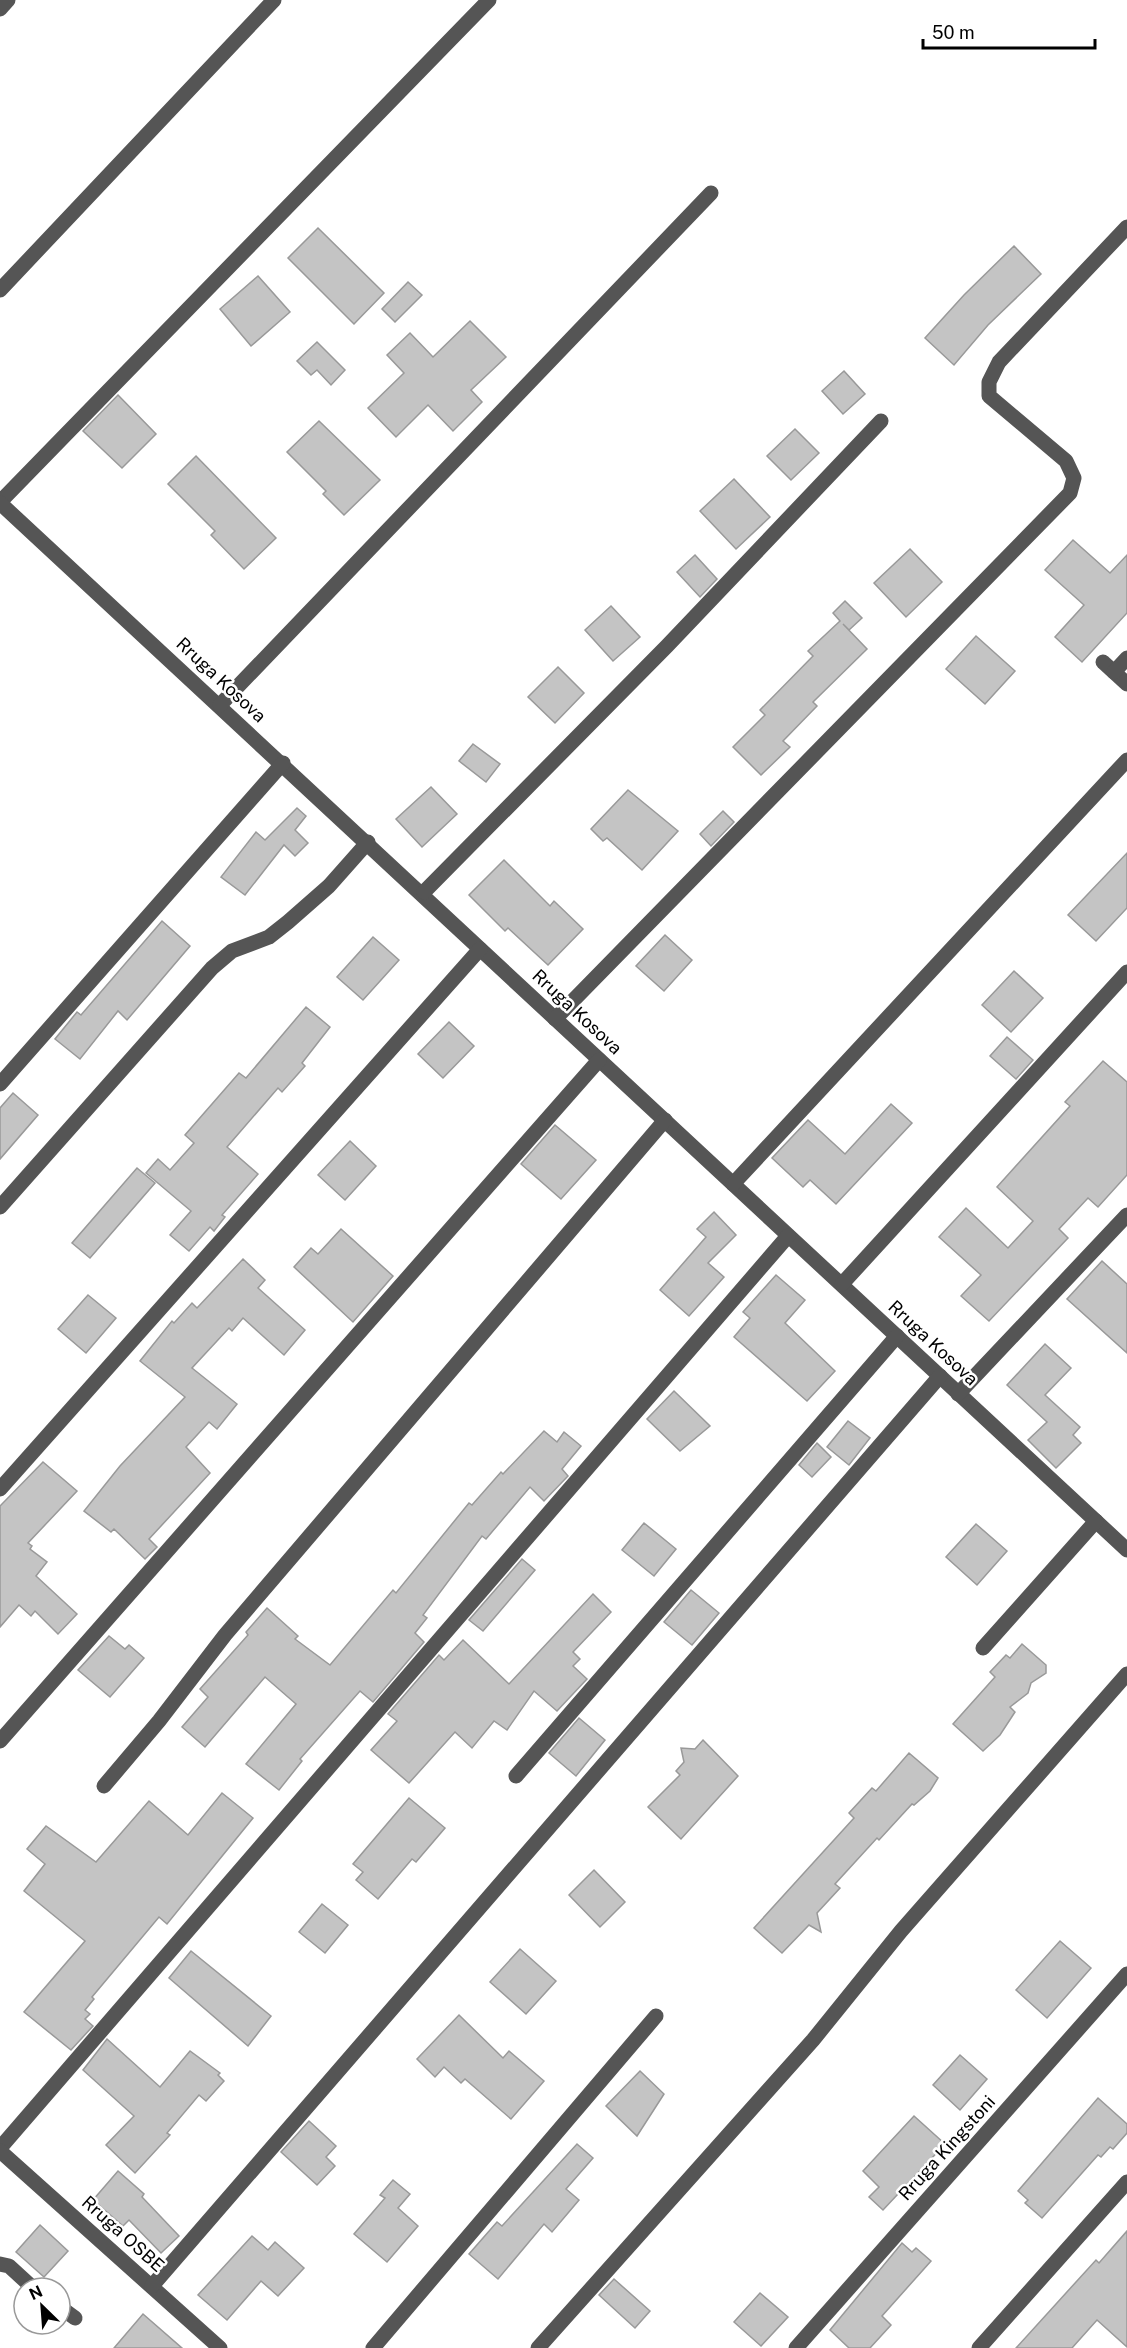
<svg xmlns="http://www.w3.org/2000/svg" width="1127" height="2348" font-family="'Public Sans',sans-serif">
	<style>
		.building { fill: #c4c4c4; stroke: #999; stroke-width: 1.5 }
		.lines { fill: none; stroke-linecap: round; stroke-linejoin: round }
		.minor { stroke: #555; stroke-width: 15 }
		.labels { text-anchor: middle; stroke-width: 5; stroke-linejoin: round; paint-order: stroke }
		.street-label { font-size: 18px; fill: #000; stroke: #fff }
	</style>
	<rect width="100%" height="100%" fill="#fff"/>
	<!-- building -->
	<g class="building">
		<path d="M318,228l66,65 -30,31 -66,-66z"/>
		<path d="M1014,246l27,28 -53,51 -34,40 -29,-27 39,-43z"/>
		<path d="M258,276l32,36 -39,34 -31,-37z"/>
		<path d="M408,282l14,13 -27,27 -13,-13z"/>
		<path d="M470,321l36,36 -35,33 11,12 -29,29 -25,-26 -32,32 -28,-29 36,-35 -17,-18 23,-22 23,24z"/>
		<path d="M317,342l28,28 -14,15 -14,-15 -6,5 -14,-14z"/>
		<path d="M844,371l21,23 -22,20 -21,-23z"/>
		<path d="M118,395l38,39 -34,34 -39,-37z"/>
		<path d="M319,421l61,59 -36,35 -21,-21 3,-3 -39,-39z"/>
		<path d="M795,429l24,24 -28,27 -24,-24z"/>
		<path d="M196,456l80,82 -32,31 -33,-34 4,-4 -47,-47z"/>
		<path d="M734,479l36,38 -34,32 -36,-38z"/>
		<path d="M1073,540l37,33 17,-18v58l-45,49 -27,-25 29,-32 -39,-35z"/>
		<path d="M910,549l32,33 -36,35 -32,-34z"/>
		<path d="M695,555l22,24 -17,18 -23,-25z"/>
		<path d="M845,601l17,17 -13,12 -6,-6 24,25 -54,53 4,4 -34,35 7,6 -29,28 -28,-28 32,-32 -5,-5 53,-54 -5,-5 32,-30 -7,-8z"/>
		<path d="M611,606l29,31 -27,24 -28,-31z"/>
		<path d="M976,636l39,35 -30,33 -39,-35z"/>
		<path d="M558,667l26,26 -29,30 -27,-26z"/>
		<path d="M473,744l27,20 -14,18 -27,-21z"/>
		<path d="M431,787l26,27 -35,33 -26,-28z"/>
		<path d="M628,790l50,41 -36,39 -35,-32 -4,3 -12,-12z"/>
		<path d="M297,808l9,8 -11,14 13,13 -13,13 -11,-11 -39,50 -24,-18 35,-45 9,8z"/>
		<path d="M723,811l11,11 -23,24 -11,-12z"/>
		<path d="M1127,853v55l-31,33 -28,-26z"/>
		<path d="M504,860l46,46 4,-5 29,28 -35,36 -40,-37 -3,3 -36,-36z"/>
		<path d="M162,921l28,25 -63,74 -9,-9 -38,48 -25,-20 22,-27 4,3z"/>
		<path d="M665,935l27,25 -28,31 -28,-25z"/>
		<path d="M373,937l26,23 -36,40 -26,-23z"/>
		<path d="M1014,971l29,27 -32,34 -29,-27z"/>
		<path d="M306,1007l24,20 -28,36 3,3 -23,26 -4,-4 -51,59 31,27 -36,41 3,2 -11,14 -4,-4 -21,24 -19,-16 21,-24 -45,-38 12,-14 12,11 24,-27 -9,-8 54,-62 7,5z"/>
		<path d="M449,1022l25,24 -31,32 -25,-24z"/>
		<path d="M1007,1037l26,23 -17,19 -26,-23z"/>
		<path d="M1103,1061l24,21v93l-29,32 -10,-9 -29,31 9,9 -79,83 -28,-25 20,-21 -42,-38 27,-29 42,40 25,-27 -36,-34 73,-81 -5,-4z"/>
		<path d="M13,1093l25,22 -38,44v-51z"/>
		<path d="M891,1104l21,19 -76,81 -26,-24 -7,7 -31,-29 36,-38 37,34z"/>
		<path d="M555,1125l41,35 -35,39 -40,-35z"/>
		<path d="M350,1141l26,25 -31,34 -27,-25z"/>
		<path d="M137,1168l18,15 -65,75 -18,-15z"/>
		<path d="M714,1212l22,23 -28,28 16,14 -35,39 -29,-26 46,-53 -9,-8z"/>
		<path d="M341,1229l52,47 -40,46 -59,-55 17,-19 7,6z"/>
		<path d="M243,1259l22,21 -7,8 47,42 -21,25 -41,-37 -11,13 -3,-3 -37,40 45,36 -20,25 -8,-7 -23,25 24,26 -61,66 8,8 -12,12 -31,-30 -3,3 -27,-21 36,-45 65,-69 -45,-36 32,-40 2,2 18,-20 5,5z"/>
		<path d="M1102,1261l25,23v69l-60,-54z"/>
		<path d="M776,1275l29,25 -20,23 50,48 -28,30 -73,-64 16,-19 -7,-6z"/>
		<path d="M88,1295l28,23 -30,35 -28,-24z"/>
		<path d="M1045,1344l26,24 -26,27 35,32 -7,8 8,8 -25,25 -28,-28 19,-18 -40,-37z"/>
		<path d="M674,1391l36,35 -30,25 -33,-32z"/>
		<path d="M848,1421l22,17 -21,27 -22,-18z"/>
		<path d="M544,1431l13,11 7,-10 17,14 -19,23 6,7 -24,25 -14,-14 -44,52 -4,-3 -59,79 4,3 -12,15 9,9 -51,60 -13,-11 -60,68 2,2 -23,29 -33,-26 50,-60 -31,-27 -60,70 -23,-20 26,-30 -8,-8 48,-54 -2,-3 21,-24 31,28 -3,3 35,26 63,-75 3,3 73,-90 3,2 29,-33 2,2z"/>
		<path d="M817,1443l14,14 -19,20 -13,-12z"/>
		<path d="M43,1462l34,29 -49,52 4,3 -2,3 17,13 -11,14 41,38 -19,20 -23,-23 -4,5 -12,-11 -19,22v-121z"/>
		<path d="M644,1523l32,26 -22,27 -32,-26z"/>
		<path d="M976,1524l31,27 -30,34 -31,-28z"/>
		<path d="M522,1559l13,11 -52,61 -14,-11z"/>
		<path d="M691,1590l28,23 -27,32 -28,-23z"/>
		<path d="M593,1594l18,18 -38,40 7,7 -7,7 14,13 -30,32 -23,-20 -27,39 -13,-9 -22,27 -17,-16 -46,51 -38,-33 26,-29 -9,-7 51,-59 5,5 19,-20 46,44z"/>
		<path d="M109,1636l16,13 4,-4 15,13 -34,39 -32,-27z"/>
		<path d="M1022,1644l24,21v8l-15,10 -3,10 -18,14 5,5 -15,23 -17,16 -30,-27 42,-47 -5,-5 16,-17 4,3z"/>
		<path d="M579,1718l26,22 -29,36 -27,-23z"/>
		<path d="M703,1740l35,36 -57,63 -33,-32 32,-32 -4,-4 8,-9 -3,-14 14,1z"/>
		<path d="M909,1753l29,25 -8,13 -16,14 -2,-1 -33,36 -2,-2 -42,46 5,4 -23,25 4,19 -12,-7 -27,28 -28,-25 100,-110 -5,-5 23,-25 4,3z"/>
		<path d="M222,1793l31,25 -86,106 -8,-7 -67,80 2,2 -9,11 5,4 -5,5 8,7 -22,24 -47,-38 61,-71 -61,-50 21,-27 -18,-15 19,-23 50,36 53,-61 39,34z"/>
		<path d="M409,1798l36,30 -29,34 -4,-3 -34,40 -22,-19 7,-8 -10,-8z"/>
		<path d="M594,1870l31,32 -25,25 -31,-32z"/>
		<path d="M322,1904l26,21 -23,28 -26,-21z"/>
		<path d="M1060,1941l31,27 -44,50 -31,-28z"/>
		<path d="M520,1949l36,32 -30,33 -36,-32z"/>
		<path d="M191,1951l80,65 -23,30 -79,-68z"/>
		<path d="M459,2015l44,43 6,-7 35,30 -33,38 -46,-40 -4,4 -17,-16 -9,10 -18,-18z"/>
		<path d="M107,2039l53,48 30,-36 30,22 -2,2 6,6 -18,20 -7,-6 -32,38 3,2 -35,38 -29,-28 28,-29 -51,-46z"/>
		<path d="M960,2055l27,24 -27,31 -27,-25z"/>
		<path d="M640,2071l24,23 -27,42 -31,-30z"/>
		<path d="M1098,2098l29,26v9l-14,16 -3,-2 -9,10 -3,-2 -56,63 -17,-15 3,-3 -10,-9z"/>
		<path d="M914,2116l31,28 -62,66 -14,-13 10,-10 -16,-16z"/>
		<path d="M309,2121l27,25 -10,11 9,9 -18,19 -36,-33z"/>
		<path d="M577,2144l16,14 -27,31 13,11 -27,32 -8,-8 -46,55 -29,-25 28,-32 5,4z"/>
		<path d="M118,2171l26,23 -2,3 37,39 -18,17 -32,-33 -6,6 -30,-26z"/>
		<path d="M393,2180l17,14 -12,14 20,18 -31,36 -33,-28 31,-36 -5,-3z"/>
		<path d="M40,2225l28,26 -24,26 -28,-25z"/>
		<path d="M1127,2231v116l-30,-27 -25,28h-56l80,-88 3,3z"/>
		<path d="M252,2236l16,14 7,-8 29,26 -26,28 -17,-15 -34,39 -29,-25z"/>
		<path d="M902,2243l10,9 4,-4 15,13 -49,55 9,9 -21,23h-21l-19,-18z"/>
		<path d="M614,2279l36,32 -15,17 -36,-33z"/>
		<path d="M760,2293l28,24 -27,29 -27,-24z"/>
		<path d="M143,2314l39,34h-68z"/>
	</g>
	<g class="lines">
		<!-- minor -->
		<g class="minor">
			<path d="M0,9l8,-9"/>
			<path d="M0,290l274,-290"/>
			<path d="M0,502l489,-502"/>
			<path d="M0,503c377,347 752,697 1127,1047"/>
			<path d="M1103,662l24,22"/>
			<path d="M1114,672l13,-14"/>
			<path d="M220,705l491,-512"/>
			<path d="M424,892l243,-246 214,-225"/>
			<path d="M555,1019l515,-526 4,-15 -8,-17 -77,-65v-14l10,-20 128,-135"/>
			<path d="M0,1084l283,-321"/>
			<path d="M733,1184l394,-424"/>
			<path d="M0,1207l212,-239 20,-17 37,-14 19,-15 41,-36 39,-44"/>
			<path d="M842,1284l285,-312"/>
			<path d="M958,1394l169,-179"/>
			<path d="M0,1489l480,-540"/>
			<path d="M983,1648l113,-127"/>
			<path d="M0,1741l599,-681"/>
			<path d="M516,1776l381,-440"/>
			<path d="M104,1786l55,-65 66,-86 440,-515"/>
			<path d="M0,2148l788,-912"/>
			<path d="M0,2151l220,197"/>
			<path d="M0,2264l9,2 24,22"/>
			<path d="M152,2286l788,-910"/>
			<path d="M60,2307l15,11"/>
			<path d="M373,2348l283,-332"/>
			<path d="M538,2348l275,-308 88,-109 226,-257"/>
			<path d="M796,2348l331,-374"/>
			<path d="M979,2348l148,-166"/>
		</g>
	</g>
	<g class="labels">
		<!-- street labels -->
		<g class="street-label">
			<text transform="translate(221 680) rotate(43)" y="6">Rruga Kosova</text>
			<text transform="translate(577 1012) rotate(43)" y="6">Rruga Kosova</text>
			<text transform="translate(933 1343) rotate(43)" y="6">Rruga Kosova</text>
			<text transform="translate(947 2148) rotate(-48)" y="6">Rruga Kingstoni</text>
			<text transform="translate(123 2234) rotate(42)" y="6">Rruga OSBE</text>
		</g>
	</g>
	<!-- north arrow -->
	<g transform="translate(42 2306) rotate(335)"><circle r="28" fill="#ffffff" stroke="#999999" stroke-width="1.5"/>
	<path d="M0-4.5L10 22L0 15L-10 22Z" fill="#000000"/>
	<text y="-9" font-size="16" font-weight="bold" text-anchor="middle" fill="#000000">N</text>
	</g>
	<!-- scale -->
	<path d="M923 39v9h172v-9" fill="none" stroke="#000000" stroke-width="3"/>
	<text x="932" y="39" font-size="18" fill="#000000" stroke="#ffffff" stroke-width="4.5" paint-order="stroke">50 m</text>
</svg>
